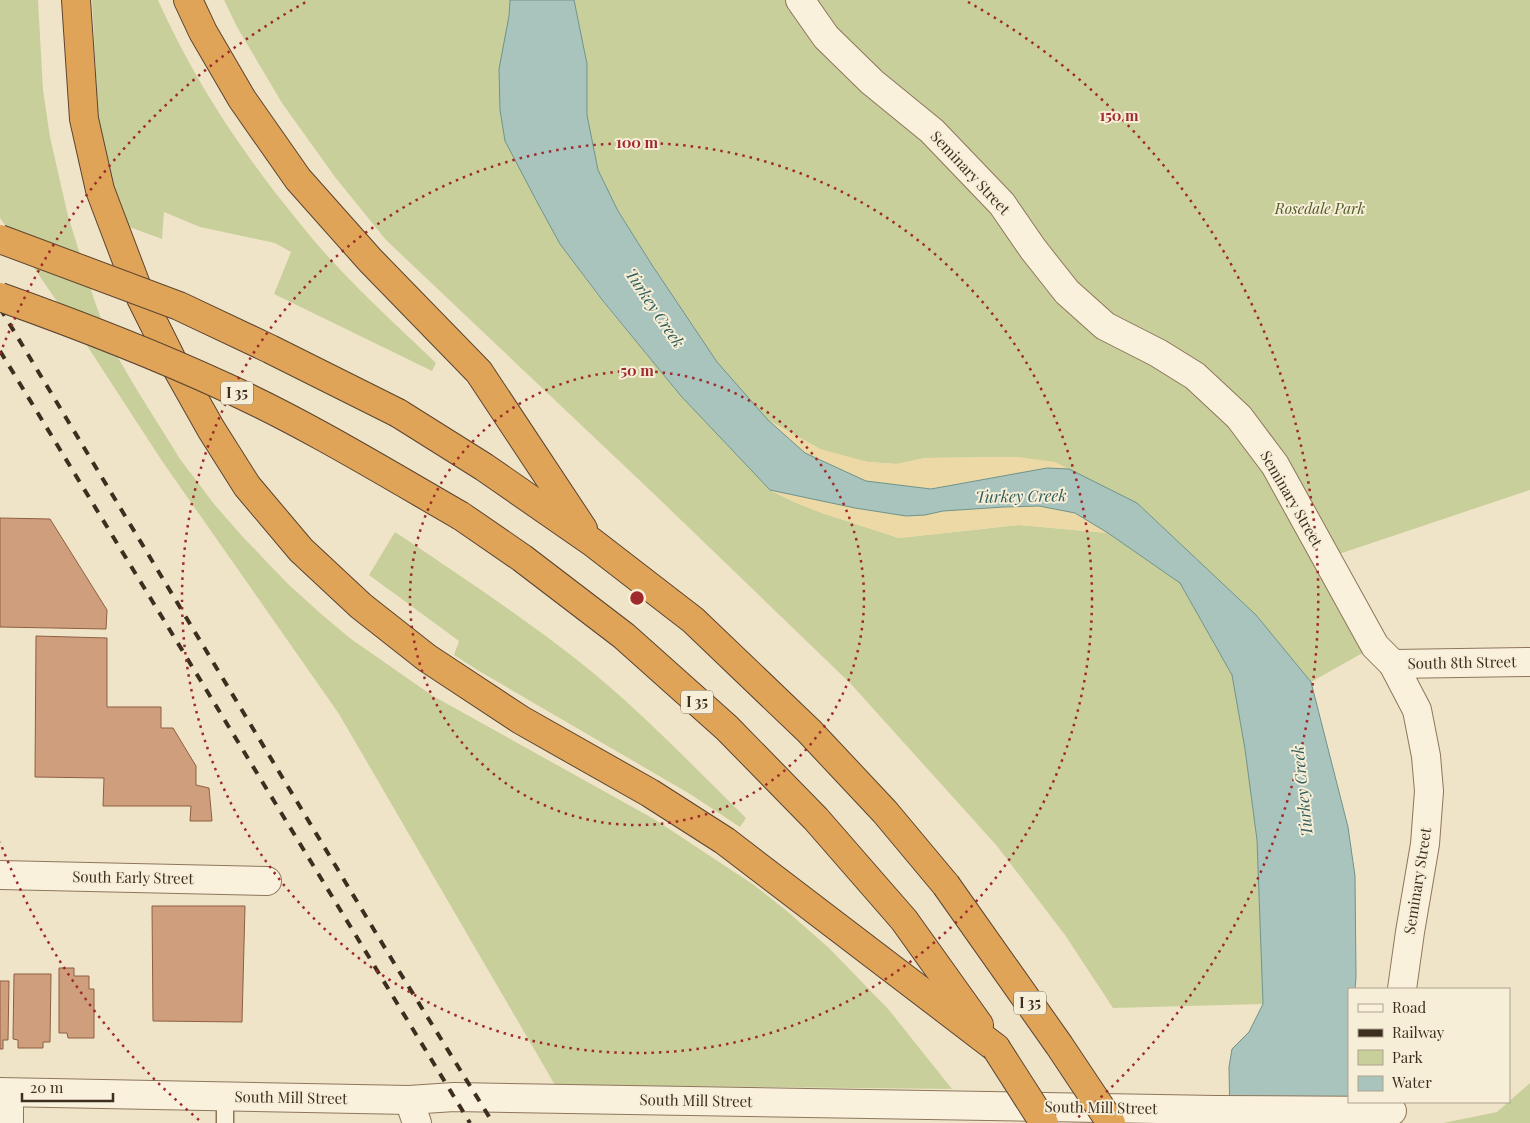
<svg xmlns="http://www.w3.org/2000/svg" width="1530" height="1123" font-family="'Playfair Display',serif">
	<style>
		.green { fill: #c9cf9b }
		.sand { fill: #ecd9a5 }
		.water { fill: #a9c4bc; stroke: #6f938a }
		.building { fill: #cf9f7d; stroke: #8d5f41 }
		.lines { fill: none; stroke-linecap: round; stroke-linejoin: round }
		.lane-casing { stroke: #8d765c; stroke-width: 19 }
		.street-casing { stroke: #8d765c; stroke-width: 30 }
		.highway-casing { stroke: #5b4430; stroke-width: 30 }
		.lane { stroke: #faf1dc; stroke-width: 16 }
		.street { stroke: #faf1dc; stroke-width: 28 }
		.highway { stroke: #e0a458; stroke-width: 28 }
		.rail { stroke: #3d2e20; stroke-width: 4; stroke-dasharray: 9 9; stroke-linecap: butt }
		.highway-bridge-casing { stroke: #5b4430; stroke-width: 30; stroke-linecap: butt }
		.highway-bridge { stroke: #e0a458; stroke-width: 28 }
		.ring { fill: none; stroke: #9e2a2b; stroke-width: 2.5; stroke-dasharray: 2.5 5 }
		.labels { text-anchor: middle; stroke-width: 4; stroke-linejoin: round; paint-order: stroke }
		.shield { fill: #f7eed8; stroke: #756857; stroke-width: 1 }
		.shield-label { font-size: 14px; font-weight: bold; fill: #3d2e20 }
		.street-label { font-size: 15px; fill: #3d2e20; stroke: #f7eed8 }
		.park-label { font-size: 15px; font-style: italic; fill: #4d5a26; stroke: #f7eed8 }
		.water-label { font-size: 16px; font-style: italic; fill: #2f5d5a; stroke: #f7eed8 }
		.centre { fill: #9e2a2b; stroke: #f7eed8; stroke-width: 2.5 }
		.ring-label { font-size: 15px; text-anchor: middle; font-weight: bold; fill: #9e2a2b; stroke: #f7eed8; stroke-width: 4; stroke-linejoin: round; paint-order: stroke }
	</style>
	<rect width="100%" height="100%" fill="#f0e4c8"/>
	<!-- green -->
	<g class="green">
		<path d="M0,0h38l5,90 7,47 18,79 26,83 16,45 27,46 43,69 34,45 28,32 45,47 33,30 31,26 82,57 221,123 100,66 34,27 41,36 60,62 63,79 -397,-4 -216,-371 -177,-253 -78,-120 -84,-123z"/>
		<path d="M92,0h66c32,71 69,129 116,191 20,25 39,50 61,73 32,35 67,66 101,99l-4,8 -158,-77 17,-42 -16,-9 -75,-16 -36,-15 -2,27 -38,-14 -25,-94z"/>
		<path d="M224,0h286l-1,16 51,228 43,58 78,94 89,94 24,12 28,11 77,25 120,-13 89,8 72,50 52,92 13,74 12,91 6,164 -150,4 -48,-73 -68,-89 -147,-163 -196,-189 -268,-254 -51,-63 -53,-74 -45,-76z"/>
		<path d="M574,0h956v490l-203,68 48,88 -64,36 -55,-67 -119,-112 -119,-46 -93,1 -28,6 -29,-2 -25,-5 -23,-8 -52,-29 -51,-58 -65,-97 -34,-54 -20,-41 -11,-55v-51z"/>
		<path d="M395,532c63,42 126,84 186,131 59,47 111,102 165,155l-6,9 -50,-33 -211,-123 -25,-16 5,-14 -90,-66z"/>
		<path d="M1530,1083v40h-87l54,-11z"/>
	</g>
	<!-- sand -->
	<g class="sand">
		<path d="M768,420l52,29 48,13 29,2 28,-6 93,-1 37,5 14,7 -22,-1 -116,21 -65,-8 -61,-28z"/>
		<path d="M770,490l85,18 51,8 19,-1 18,-4 61,-4 35,-1 36,7 33,20 -89,-8 -120,13 -77,-25 -28,-11z"/>
	</g>
	<!-- water -->
	<path class="water" d="M510,0h64l13,64v51l11,55 20,41 34,54 65,97 51,58 37,33 61,28 65,8 116,-21 22,1 68,34 119,112 55,67 37,145 7,49 1,101 -1,12h-6v113l-119,21 -1,-56 3,-18 17,-17 14,-28 -6,-164 -12,-91 -13,-74 -52,-92 -72,-50 -33,-20 -36,-7 -35,1 -61,4 -18,4 -19,1 -51,-8 -85,-18 -89,-94 -78,-95 -43,-57 -24,-44 -31,-59 -5,-31 -1,-41 10,-53z"/>
	<!-- building -->
	<g class="building">
		<path d="M0,518l50,1 57,91 -1,19 -106,-2z"/>
		<path d="M36,636l71,2v69h54v21h12l23,38v19l13,3 3,33h-22l1,-15h-88l1,-28 -69,-1z"/>
		<path d="M152,906h93l-3,116 -89,-1z"/>
		<path d="M59,968h15v8h15v13h5v49h-26l-1,-5h-8z"/>
		<path d="M14,974h37l-1,68h-7v6h-25v-8l-5,-1z"/>
		<path d="M0,981h9l-1,59h-5v9h-3z"/>
	</g>
	<g class="lines">
		<defs>
			<path id="lane" d="M225,1123v-27"/>
			<g id="street">
				<path d="M800,0l26,37 46,45 60,49 70,73 31,45 34,43 38,34 53,27 37,23 44,41 36,48 100,181 18,18 24,46 9,46 3,35 -4,53 -15,88 -8,57"/>
				<path d="M1393,664l137,-2"/>
				<path d="M0,875l267,6"/>
				<path d="M0,1092l409,8 45,-3 762,13 176,1"/>
				<path d="M409,1100l8,23"/>
				<path d="M9,1123v-30"/>
			</g>
			<g id="highway">
				<path d="M76,0l8,119 16,71 41,108 30,60 40,71 36,57 54,64 60,56 66,52 94,62 129,73 75,48 271,207"/>
				<path d="M188,0l15,32 39,67 56,80 72,81 109,112 104,157"/>
				<path d="M398,413l86,54 108,75 101,78 116,111 76,81 61,73"/>
				<path d="M461,516l61,42 102,78 103,92 89,91 88,101 75,105"/>
			</g>
		</defs>
		<!-- lane casing -->
		<use href="#lane" class="lane-casing"/>
		<!-- street casing -->
		<use href="#street" class="street-casing"/>
		<!-- highway casing -->
		<use href="#highway" class="highway-casing"/>
		<!-- lane -->
		<use href="#lane" class="lane"/>
		<!-- street -->
		<use href="#street" class="street"/>
		<!-- highway -->
		<use href="#highway" class="highway"/>
		<!-- rail -->
		<g class="rail">
			<path d="M0,308l394,655 99,160"/>
			<path d="M0,351l470,772"/>
		</g>
		<defs>
			<g id="highway-bridge">
				<path d="M0,239l179,67 91,43 128,64"/>
				<path d="M0,297c76,27 151,56 225,90 81,37 158,84 236,129"/>
				<path d="M946,885l113,160 52,78"/>
				<path d="M996,1048l48,75"/>
			</g>
		</defs>
		<!-- highway-bridge casing -->
		<use href="#highway-bridge" class="highway-bridge-casing"/>
		<!-- highway-bridge -->
		<use href="#highway-bridge" class="highway-bridge"/>
	</g>
	<!-- distance rings -->
	<g class="ring">
		<circle cx="637" cy="598" r="227"/>
		<circle cx="637" cy="598" r="455"/>
		<path d="M199 1120A682 682 0 0 1 0 842M0 354A682 682 0 0 1 306 2M968 2A682 682 0 0 1 1075 1120"/>
	</g>
	<g class="labels">
		<!-- shield labels -->
		<g class="shield">
			<rect x="221" y="381.5" width="32" height="23" rx="4"/>
			<rect x="681" y="690.5" width="32" height="23" rx="4"/>
			<rect x="1014" y="991.5" width="32" height="23" rx="4"/>
		</g>
		<g class="shield-label">
			<text x="237" y="398">I 35</text>
			<text x="697" y="707">I 35</text>
			<text x="1030" y="1008">I 35</text>
		</g>
		<!-- street labels -->
		<g class="street-label">
			<text transform="translate(970 173) rotate(47)" y="5">Seminary Street</text>
			<text transform="translate(1291 499) rotate(60)" y="5">Seminary Street</text>
			<text transform="translate(1462 663) rotate(-1)" y="5">South 8th Street</text>
			<text transform="translate(133 878) rotate(1)" y="5">South Early Street</text>
			<text transform="translate(1418 881) rotate(-81)" y="5">Seminary Street</text>
			<text transform="translate(291 1098) rotate(1)" y="5">South Mill Street</text>
			<text transform="translate(696 1101) rotate(1)" y="5">South Mill Street</text>
			<text transform="translate(1101 1108) rotate(1)" y="5">South Mill Street</text>
		</g>
		<!-- park labels -->
		<g class="park-label">
			<text x="1320" y="214">Rosedale Park</text>
		</g>
		<!-- water labels -->
		<g class="water-label">
			<text transform="translate(655 308) rotate(56)" y="6">Turkey Creek</text>
			<text transform="translate(1021 496) rotate(-1)" y="6">Turkey Creek</text>
			<text transform="translate(1302 791) rotate(-96)" y="6">Turkey Creek</text>
		</g>
	</g>
	<circle cx="637" cy="598" r="8" class="centre"/>
	<g class="ring-label">
		<text x="1119" y="121">150 m</text>
		<text x="637" y="148">100 m</text>
		<text x="637" y="376">50 m</text>
	</g>
	<!-- legend -->
	<rect x="1348" y="988" width="162" height="115" fill="#f7eed8" stroke="#ada18e"/>
	<rect x="1358" y="1004" width="25" height="8" fill="#faf1dc" stroke="#ada18e"/>
	<text x="1392" y="1013" font-size="15" fill="#3d2e20">Road</text>
	<rect x="1358" y="1029" width="25" height="8" fill="#3d2e20" stroke="#ada18e"/>
	<text x="1392" y="1038" font-size="15" fill="#3d2e20">Railway</text>
	<rect x="1358" y="1050" width="25" height="15" fill="#c9cf9b" stroke="#ada18e"/>
	<text x="1392" y="1063" font-size="15" fill="#3d2e20">Park</text>
	<rect x="1358" y="1076" width="25" height="15" fill="#a9c4bc" stroke="#ada18e"/>
	<text x="1392" y="1088" font-size="15" fill="#3d2e20">Water</text>
	<!-- scale -->
	<path d="M22 1093v8h91v-8" fill="none" stroke="#3d2e20" stroke-width="2.5"/>
	<text x="30" y="1093" font-size="15" fill="#3d2e20" stroke="#f7eed8" stroke-width="4" paint-order="stroke">20 m</text>
</svg>
